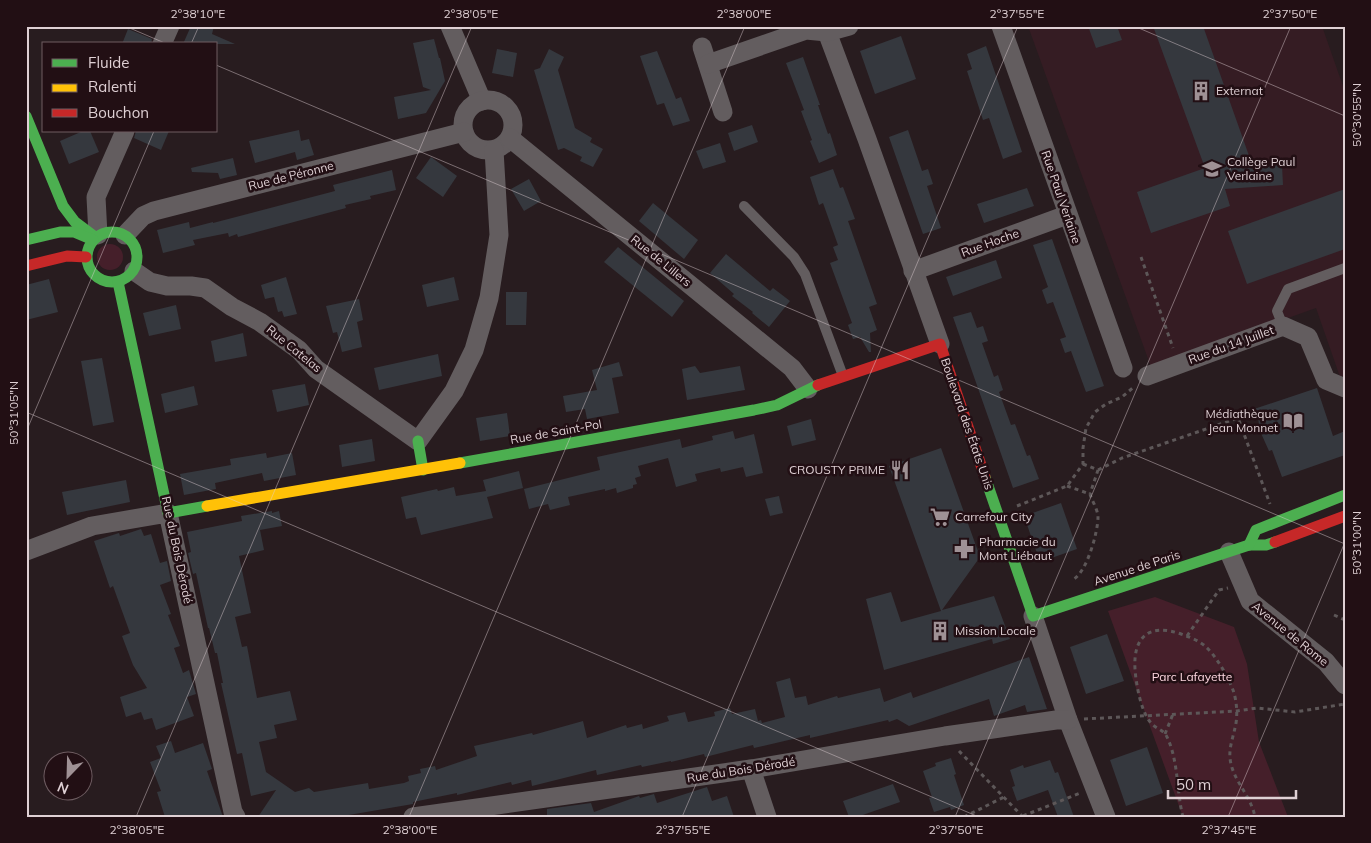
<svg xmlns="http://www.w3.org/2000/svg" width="1371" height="843" font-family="Mulish,sans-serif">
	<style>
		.built { fill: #351c23 }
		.green { fill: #451f2a }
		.building { fill: #35383e }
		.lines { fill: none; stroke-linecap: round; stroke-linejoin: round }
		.path { stroke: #5d5758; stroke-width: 3; stroke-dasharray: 4 4; stroke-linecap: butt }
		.lane { stroke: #635d5f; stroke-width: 10 }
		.street { stroke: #635d5f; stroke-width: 19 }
		.fast { stroke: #4caf50; stroke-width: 11 }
		.slow { stroke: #ffc107; stroke-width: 11 }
		.jam { stroke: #c62828; stroke-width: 11 }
		.ticks { fill: none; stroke: #dfd0d4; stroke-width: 1; stroke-opacity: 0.45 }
		.labels { text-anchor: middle; stroke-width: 5; stroke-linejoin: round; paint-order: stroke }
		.poi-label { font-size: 12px; fill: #dfd0d4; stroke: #220f14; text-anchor: start }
		.street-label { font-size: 12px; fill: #dfd0d4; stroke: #220f14 }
		.park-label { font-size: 12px; fill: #fcd6df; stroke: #220f14 }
		.neatline { fill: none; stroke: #dfd0d4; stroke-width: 2 }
		.ticks-label { font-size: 12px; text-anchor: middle; fill: #dfd0d4 }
	</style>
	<rect width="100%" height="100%" fill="#281c1f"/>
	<!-- built -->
	<path class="built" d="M1028,26h294l23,66v283l-5,2 -24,-69 -165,59z"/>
	<!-- green -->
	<g class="green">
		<circle cx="110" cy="257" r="13"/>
		<path d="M1155,597l79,30 13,37 12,78 29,75h-105l-75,-206z"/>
	</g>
	<!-- building -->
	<g class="building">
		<path d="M191,26h23l-2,8 23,10h-52z"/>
		<path d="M1088,26h29l5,14 -26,8z"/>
		<path d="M1153,26h50l50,141 29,-2 1,20 -58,4 5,17 -79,27 -14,-41 68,-24z"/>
		<path d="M128,29l24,10 -1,5h-29z"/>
		<path d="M901,36l15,43 -41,15 -15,-43z"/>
		<path d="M434,39l5,19h1l5,23 -19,32 -28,6 -4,-22 37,-7 -8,-3 -10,-44z"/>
		<path d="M986,46l36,106 -19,7 -14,-41 -6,2 -16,-49 5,-2 -5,-15z"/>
		<path d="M497,49l20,4 -4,24 -21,-4z"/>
		<path d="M549,49l15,8 -6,13 17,58 17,10 -2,4 13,7 -10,18 -13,-6 2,-4 -18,-9 -6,2 -24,-80 6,-2z"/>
		<path d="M657,51l19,48 5,-2 9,24 -17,5 -9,-23 -7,2 -17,-49z"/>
		<path d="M803,57l17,48h-2l10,29 2,-1 7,22 -18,8 -9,-22 2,-1 -11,-29 3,-1 -18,-47z"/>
		<path d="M752,125l6,17 -24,9 -6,-18z"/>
		<path d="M299,130l2,11 8,-2 5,16 -17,5 -2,-8 -40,11 -6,-22z"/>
		<path d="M908,130l14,41 6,-2 5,15 -6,2 14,42 -18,6 -34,-97z"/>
		<path d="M83,131h7l9,21 -30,12 -9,-23z"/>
		<path d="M136,131h33l-8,19 -27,-12z"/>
		<path d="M720,143l6,19 -23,7 -7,-18z"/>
		<path d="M431,157l26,19 -14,21 -27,-19z"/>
		<path d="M233,158l4,17 -17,4 -2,-6 -26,-1 -1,-4z"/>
		<path d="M833,169l7,19 3,-1 12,32 -7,2 29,83 -8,3 8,23 -7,3 1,19h-2l-9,-15 -7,2 -5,-14 4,-2 -22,-60 8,-3 -5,-13 5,-2 -15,-42 -4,2 -9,-28z"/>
		<path d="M392,170l4,20 -26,6 1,3 -26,6 1,3 -108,29 -1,-3 -8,3 -1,-4 -35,7 2,5 -32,8 -6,-23 32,-8 1,6 23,-6v1l122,-32 -2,-6z"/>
		<path d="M529,179l12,22 -17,10 -13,-22z"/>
		<path d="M1027,188l7,18 -50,17 -7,-19z"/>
		<path d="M1345,189v60l-98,35 -19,-53z"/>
		<path d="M653,203l45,37 -14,19 -45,-38z"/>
		<path d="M1052,239l52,147 -18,6 -15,-41 -6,2 -5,-14 6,-2 -13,-35 -6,2 -5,-14 6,-3 -15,-42z"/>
		<path d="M618,247l66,54 -12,16 -68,-55z"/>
		<path d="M726,254l44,37 3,-3 17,13 -21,26 -17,-14 1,-1 -21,-16 2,-2 -24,-21z"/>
		<path d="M996,260l6,18 -49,18 -7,-19z"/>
		<path d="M286,277l11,37 -13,3 -2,-6 -4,1 -4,-15 -9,2 -4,-14z"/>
		<path d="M454,277l5,23 -32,7 -5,-22z"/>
		<path d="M49,279l9,33 -32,8v-35z"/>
		<path d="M506,292h21l-1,33h-20z"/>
		<path d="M359,299l4,21 -6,2 5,25 -20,5 -5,-20 -4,1 -7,-27z"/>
		<path d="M176,305l5,24 -32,7 -6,-23z"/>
		<path d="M971,312l6,16 6,-2 5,15 -6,2 12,34 4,-2 5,15 -4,2 12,33 4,-1 12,32 3,-1 9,24 -26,9 -60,-171z"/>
		<path d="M243,333l4,23 -32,6 -4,-21z"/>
		<path d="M438,354l4,22 -63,14 -5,-22z"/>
		<path d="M102,358l12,64 -21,4 -12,-65z"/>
		<path d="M619,362l4,14 -11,2 7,35 -32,6 -2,-10 -19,3 -3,-16 34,-6 -5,-20z"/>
		<path d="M695,366l5,7 40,-7 5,24 -58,10 -5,-31z"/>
		<path d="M305,384l4,21 -32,7 -5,-22z"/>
		<path d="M194,386l4,19 -33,8 -4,-19z"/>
		<path d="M1317,388l16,48 12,-5v24l-63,22 -10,-27 -3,1 -9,-20 -2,-13 -13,-6z"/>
		<path d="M507,413l3,23 -30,5 -4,-23z"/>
		<path d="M811,419l5,21 -24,6 -5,-20z"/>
		<path d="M733,431l2,8 19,-5 9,39 -17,4 -3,-10 -22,5 -1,-4 -25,6 2,7 -21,6 -8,-29 -30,8 3,10 -6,2 2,6 -4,1v3l-16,5 -1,-5 -11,3v-2l-37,8 2,8 -20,5 -2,-6 -19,5 -5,-20 76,-19 -3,-13 83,-18 2,9 31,-8 -1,-4z"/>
		<path d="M372,439l3,22 -33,6 -3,-22z"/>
		<path d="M941,448l39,109 -38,53 52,-14 16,43 -17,5 -1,-5 -108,31 -18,-71 25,-7 10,30 40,-11 -52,-145z"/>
		<path d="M266,453l1,5 25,-5 4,22 -32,6 -2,-8 -47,10 1,6 -32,6 -4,-21 51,-9 -1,-6z"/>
		<path d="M519,471l4,17 -36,9 6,21 -72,17 -5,-18 -10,2 -5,-22 36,-8 1,2 16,-4 2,9 30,-5 -3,-11z"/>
		<path d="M126,480l4,22 -63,13 -5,-23z"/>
		<path d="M779,496l4,17 -13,3 -5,-17z"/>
		<path d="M1061,503l16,46 -37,13 -16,-46z"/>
		<path d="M272,511v2l7,-2 3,15 -22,4 4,20 -25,6 12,57 -16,4 7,30 5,-1 10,52 33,-7 7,29 -23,5 3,13 -18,4 7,30 29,20 14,-4 5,4 54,-9 1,6 35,-6 5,-2 -1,-5 13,-3 -1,-4 15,-3 1,4 41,-14 -3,-10 58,-13 1,2 50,-14 4,17 39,-13 1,3 15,-4 1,5 26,-8 -2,-5 18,-4 3,10 27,-6 -1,-4 16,-4 2,6 23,-5 3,12 3,-1 1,3 23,-6 -9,-35 14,-4 5,20 11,-2 2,9 29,-9 1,2 42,-10 4,14 27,-10 2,6 116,-41 18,52 -20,3 -2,-7 -31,11 -5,-17 -80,27 -12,-7 -8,3 -1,-2 -78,18v-3l-56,13 -1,-3 -48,12 -1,-3 -33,8v-1l-29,6 -1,-2 -44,10 -1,-5 -64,16 -1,-6 -19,5 -1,-3 -54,13v-2l-44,9v2l-76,13h-79l18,-27 -25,6 -9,-43 -5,1 -16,-71h2l-6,-30h-2l-6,-25h-1l-12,-55 -3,1 -5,-21 3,-1 -4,-20 55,-11 -1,-5z"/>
		<path d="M141,529l3,7 7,-2 9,29 7,-2 4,20 -11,4 11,29 -3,1 12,31 -6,2 9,25 6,-3 7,24 -9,3 7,19 -38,14 -4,-12 -8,2 -3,-8 -15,5 -6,-20 27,-9 -14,-23 -11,-29 8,-3 -17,-47 -3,2 -16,-47 25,-8 1,3z"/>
		<path d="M1107,634l17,47 -38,13 -16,-47z"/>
		<path d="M171,741l4,12 28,-10 9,26 -5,2 16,46h-58l-8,-25 4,-1 -11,-29 11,-4 -5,-12z"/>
		<path d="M1147,747l16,46 -37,13 -16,-46z"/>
		<path d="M951,758l5,16 -2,1 10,30 -13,5 -1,-3 -16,5 -5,-14 3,-1 -9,-26 13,-5 -1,-3z"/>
		<path d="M1050,760l5,13 3,-1 16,45h-16l-10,-27 -31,11 -5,-14 3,-1 -5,-16 13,-5 1,3z"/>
		<path d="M893,784l7,18 -43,15h-8l-6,-16z"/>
		<path d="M707,787l5,14 15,-5 7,21h-187v-8l44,-6 3,9 45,-16 1,2 14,-4 3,9z"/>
	</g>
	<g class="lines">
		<!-- path -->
		<g class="path">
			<path d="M1141,257l32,91"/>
			<path d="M1083,464l15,6 -8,24"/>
			<path d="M1098,470l24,-12 116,-40 32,86"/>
			<path d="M1067,486l23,8c2,7 8,16 8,23 0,15 -11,54 -24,62"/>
			<path d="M1017,506l50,-20 16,-22v-16l3,-20 9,-16 11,-8 16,-7 13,-11"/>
			<path d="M1334,615l11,5"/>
			<path d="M1187,636l32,-46 9,-2"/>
			<path d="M1084,719l153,-8 20,-3 38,4 50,-8"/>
			<path d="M1165,734l8,-20"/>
			<path d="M959,751l64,66"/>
			<path d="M1023,816l57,-23"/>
			<path d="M964,817l40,-20"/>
			<path d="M1183,817c-7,-27 -4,-57 -17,-82 -3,-5 -11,-7 -15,-12 -10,-11 -15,-39 -16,-54 -2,-33 15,-46 46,-35 8,3 17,6 24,12 12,11 22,29 28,44 4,11 5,27 2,38 -2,9 -6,20 -5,30 2,22 21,37 25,59"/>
		</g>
		<!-- lane -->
		<g class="lane">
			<path d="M744,206l50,51 11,17 38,102"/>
			<path d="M1283,326l-6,-15 11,-22 57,-21"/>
		</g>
		<!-- street -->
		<g class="street">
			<path d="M450,26l32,75"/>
			<path d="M1001,26l122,342"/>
			<path d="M827,32l40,107 73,205"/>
			<path d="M162,44l8,-18"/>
			<path d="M702,47l21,65"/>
			<path d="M708,64l98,-34 21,2 22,-6"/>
			<circle cx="488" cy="125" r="25"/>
			<path d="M510,138l282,230 16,21"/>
			<path d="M98,235l-2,-38 29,-66"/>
			<path d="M125,235l18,-19 11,-5 310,-79"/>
			<path d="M134,271l16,11 17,4h24l14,2 27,19 28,15 39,28 17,19 102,72 36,-50 20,-41 15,-52 10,-63 -5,-85"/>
			<path d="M913,271l154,-56"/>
			<path d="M1147,376l136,-50 25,11 18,43 19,8"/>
			<path d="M26,551l66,-25 76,-13 65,299 3,5"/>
			<path d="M1229,552l21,49 76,61 19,23"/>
			<path d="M1033,616l35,104 38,97"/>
			<path d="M751,769l16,48"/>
			<path d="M413,817l338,-48 194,-33 111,-16h12"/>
		</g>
		<!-- fast -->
		<g class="fast">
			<path d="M26,116l37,90 12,16 20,15"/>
			<circle cx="112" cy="257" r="25"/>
			<path d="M26,240l34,-8h14l19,8"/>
			<path d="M118,282l50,231 39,-7"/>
			<path d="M418,441l5,29"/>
			<path d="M460,463l294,-53 23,-5 41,-20"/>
			<path d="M985,477l48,139 216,-71h17l9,-3"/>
			<path d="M1249,545l7,-15 89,-35"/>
		</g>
		<!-- slow -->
		<path class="slow" d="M207,506l253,-43"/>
		<!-- jam -->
		<g class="jam">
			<path d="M26,266l41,-10 19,1"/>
			<path d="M818,385l122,-41 45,133"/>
			<path d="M1275,542l70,-26"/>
		</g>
	</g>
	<!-- ticks -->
	<path class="ticks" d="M125,26l42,18M1134,26l211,90M191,44l8,-18M216,65l1129,479M26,412l953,405M26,432l128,-301M136,817l336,-791M409,817l336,-791M682,817l336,-791M955,817l336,-791M1228,817l117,-275"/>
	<!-- icons -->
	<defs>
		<symbol id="building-bare" viewBox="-9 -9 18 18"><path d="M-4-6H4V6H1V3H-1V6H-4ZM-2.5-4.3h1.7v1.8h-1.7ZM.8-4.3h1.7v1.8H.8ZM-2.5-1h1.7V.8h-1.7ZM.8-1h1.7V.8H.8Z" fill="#9f9195" stroke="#220f14" stroke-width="2.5" paint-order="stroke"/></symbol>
		<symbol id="school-bare" viewBox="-9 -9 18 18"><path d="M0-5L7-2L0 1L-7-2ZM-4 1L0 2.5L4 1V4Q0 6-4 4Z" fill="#9f9195" stroke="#220f14" stroke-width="2.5" paint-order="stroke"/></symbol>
		<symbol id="library-bare" viewBox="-9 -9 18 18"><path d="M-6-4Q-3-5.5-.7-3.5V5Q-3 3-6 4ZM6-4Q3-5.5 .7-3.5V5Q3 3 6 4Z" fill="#9f9195" stroke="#220f14" stroke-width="2.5" paint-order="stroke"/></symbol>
		<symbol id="restaurant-bare" viewBox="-9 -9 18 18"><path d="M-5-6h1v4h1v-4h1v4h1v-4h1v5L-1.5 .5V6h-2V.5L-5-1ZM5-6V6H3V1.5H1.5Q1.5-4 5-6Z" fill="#9f9195" stroke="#220f14" stroke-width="2.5" paint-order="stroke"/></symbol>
		<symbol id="supermarket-bare" viewBox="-9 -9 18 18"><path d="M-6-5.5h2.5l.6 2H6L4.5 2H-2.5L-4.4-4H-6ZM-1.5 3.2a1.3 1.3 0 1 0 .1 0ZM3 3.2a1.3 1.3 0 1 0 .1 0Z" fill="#9f9195" stroke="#220f14" stroke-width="2.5" paint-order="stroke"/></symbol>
		<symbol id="pharmacy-bare" viewBox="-9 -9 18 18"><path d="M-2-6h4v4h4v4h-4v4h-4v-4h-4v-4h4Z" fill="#9f9195" stroke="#220f14" stroke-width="2.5" paint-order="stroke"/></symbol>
	</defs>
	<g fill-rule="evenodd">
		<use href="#building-bare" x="1187" y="77" width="28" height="28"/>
		<use href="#school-bare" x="1198" y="155" width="28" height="28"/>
		<use href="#library-bare" x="1279" y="407" width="28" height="28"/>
		<use href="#restaurant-bare" x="886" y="456" width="28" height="28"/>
		<use href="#supermarket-bare" x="926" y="503" width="28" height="28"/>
		<use href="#pharmacy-bare" x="950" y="535" width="28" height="28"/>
		<use href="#building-bare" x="926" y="617" width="28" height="28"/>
	</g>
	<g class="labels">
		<!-- poi labels -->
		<g class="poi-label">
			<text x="1216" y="95">Externat</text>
			<text x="1227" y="166">Collège Paul<tspan x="1227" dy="14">Verlaine</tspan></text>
			<text x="1278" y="418" text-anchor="end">Médiathèque<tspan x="1278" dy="14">Jean Monnet</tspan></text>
			<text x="885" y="474" text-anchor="end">CROUSTY PRIME</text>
			<text x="955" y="521">Carrefour City</text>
			<text x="979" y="546">Pharmacie du<tspan x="979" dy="14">Mont Liébaut</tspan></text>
			<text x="955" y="635">Mission Locale</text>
		</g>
		<!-- street labels -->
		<g class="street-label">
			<text transform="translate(291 176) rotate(-14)" y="4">Rue de Péronne</text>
			<text transform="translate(1061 197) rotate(71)" y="4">Rue Paul Verlaine</text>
			<text transform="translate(990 243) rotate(-20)" y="4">Rue Hoche</text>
			<text transform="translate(661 261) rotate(39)" y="4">Rue de Lillers</text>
			<text transform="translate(1231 345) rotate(-20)" y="4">Rue du 14 Juillet</text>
			<text transform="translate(294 349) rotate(39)" y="4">Rue Catelas</text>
			<text transform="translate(967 424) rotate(71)" y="4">Boulevard des États Unis</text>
			<text transform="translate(556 432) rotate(-10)" y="4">Rue de Saint-Pol</text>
			<text transform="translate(177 550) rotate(78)" y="4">Rue du Bois Dérodé</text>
			<text transform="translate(1137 568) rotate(-18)" y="4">Avenue de Paris</text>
			<text transform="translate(1290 634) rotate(39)" y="4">Avenue de Rome</text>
			<text transform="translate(741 770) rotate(-9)" y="4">Rue du Bois Dérodé</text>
		</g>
		<!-- park labels -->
		<g class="park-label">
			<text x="1192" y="681">Parc Lafayette</text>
		</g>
	</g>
	<!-- border -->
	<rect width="1371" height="843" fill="none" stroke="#220f14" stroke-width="55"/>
	<!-- legend -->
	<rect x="42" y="42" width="175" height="90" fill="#220f14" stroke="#6e5c61"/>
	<rect x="52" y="59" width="25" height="8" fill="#4caf50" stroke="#6e5c61"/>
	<text x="88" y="68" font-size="15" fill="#dfd0d4">Fluide</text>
	<rect x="52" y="84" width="25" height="8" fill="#ffc107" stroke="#6e5c61"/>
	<text x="88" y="92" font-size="15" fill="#dfd0d4">Ralenti</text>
	<rect x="52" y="109" width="25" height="8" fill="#c62828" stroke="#6e5c61"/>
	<text x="88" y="118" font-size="15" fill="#dfd0d4">Bouchon</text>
	<!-- north arrow -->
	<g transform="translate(68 776) rotate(203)"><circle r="24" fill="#220f14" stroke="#6e5c61"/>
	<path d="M0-4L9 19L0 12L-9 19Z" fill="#9f9195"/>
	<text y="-8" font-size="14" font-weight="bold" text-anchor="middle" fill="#dfd0d4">N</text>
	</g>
	<!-- scale -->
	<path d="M1168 790v8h128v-8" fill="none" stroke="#dfd0d4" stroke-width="2.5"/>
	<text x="1176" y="790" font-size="15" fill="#dfd0d4" stroke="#220f14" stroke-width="4" paint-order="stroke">50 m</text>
	<rect x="28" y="28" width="1316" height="788" class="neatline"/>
	<g class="ticks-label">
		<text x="198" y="18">2°38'10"E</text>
		<text x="471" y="18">2°38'05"E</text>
		<text x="744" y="18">2°38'00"E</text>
		<text x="1017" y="18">2°37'55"E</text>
		<text x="1290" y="18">2°37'50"E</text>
		<text transform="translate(1357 115) rotate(-90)" y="4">50°30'55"N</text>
		<text transform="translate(14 413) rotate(-90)" y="4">50°31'05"N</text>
		<text transform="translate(1357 543) rotate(-90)" y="4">50°31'00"N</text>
		<text x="137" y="834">2°38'05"E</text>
		<text x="410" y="834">2°38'00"E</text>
		<text x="683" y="834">2°37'55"E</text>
		<text x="956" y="834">2°37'50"E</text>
		<text x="1229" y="834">2°37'45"E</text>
	</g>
</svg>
